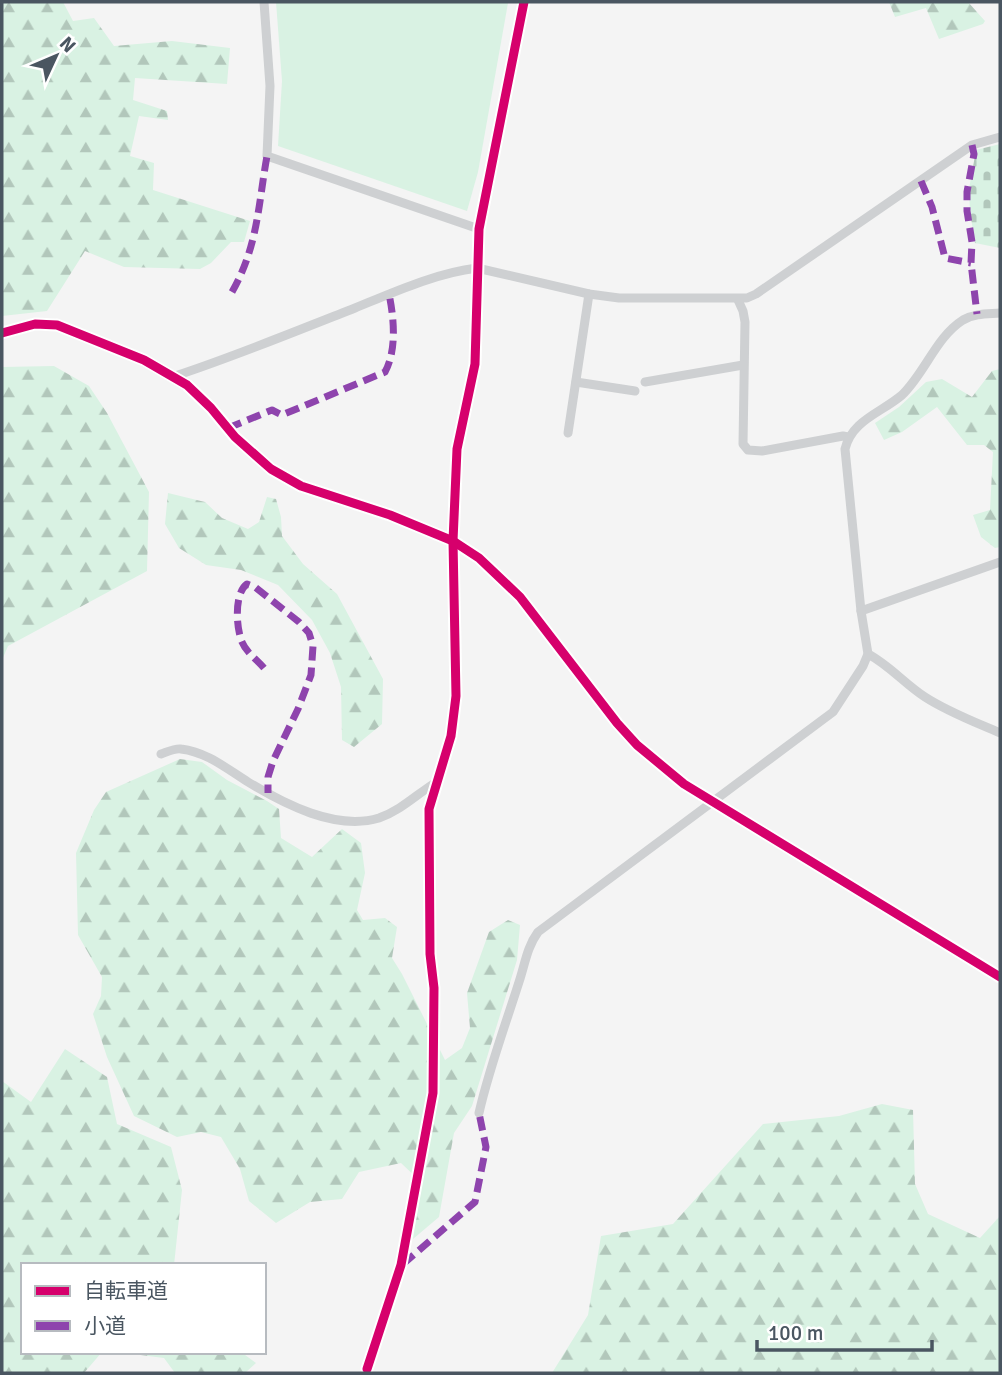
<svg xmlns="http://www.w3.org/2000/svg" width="1002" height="1375" font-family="Signika,'Noto Sans JP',sans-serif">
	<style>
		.forest { fill: url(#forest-firs) }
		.cemetery { fill: url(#cemetery-stones) }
		.pitch { fill: #d9f2e3 }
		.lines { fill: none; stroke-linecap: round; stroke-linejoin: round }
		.street { stroke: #ced0d2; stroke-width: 9 }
		.secondary { stroke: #ced0d4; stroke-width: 12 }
		.quiet { stroke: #8e44ad; stroke-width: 7; stroke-dasharray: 14 7; stroke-linecap: butt }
		.cycleway-casing { stroke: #fff; stroke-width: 13 }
		.cycleway { stroke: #d6006c; stroke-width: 9 }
	</style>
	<defs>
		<pattern id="forest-firs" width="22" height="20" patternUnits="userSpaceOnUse" patternTransform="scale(1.75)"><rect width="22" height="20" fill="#d9f2e3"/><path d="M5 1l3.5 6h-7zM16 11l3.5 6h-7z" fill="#b2c7bb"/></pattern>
		<pattern id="cemetery-stones" width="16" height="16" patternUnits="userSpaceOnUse" patternTransform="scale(1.75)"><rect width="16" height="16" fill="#d9f2e3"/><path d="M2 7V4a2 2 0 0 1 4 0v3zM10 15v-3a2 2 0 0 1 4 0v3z" fill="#b2c7bb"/></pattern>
	</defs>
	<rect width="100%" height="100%" fill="#f4f4f4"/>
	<!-- forest -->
	<g class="forest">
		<path d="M2,2h61l10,19 21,-3 20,28 58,-5 58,7 -3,36 -92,-6 -2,22 34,11 1,9 -29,-4 -9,40 24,7 -1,27 97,31 -6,21h-13l-20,21 -11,6 -76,-2 -39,-16 -38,60 -45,5z"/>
		<path d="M889,2h79l17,19 -2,3 -44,15 -13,-31 -31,9z"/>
		<path d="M54,366l35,20 18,27 42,79 -2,79 -139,75 -6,14v-293z"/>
		<path d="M1000,369v178l-5,1 -14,-11 -8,-22 17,-5 3,-58 -9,-7h-17l-30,-38 -35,25 -18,8 -9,-17 24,-16 27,-25 16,-3 30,18 20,-26z"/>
		<path d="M168,493l37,9 17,16 26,11 11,-7 8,-25 9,2 5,18 1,19 21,28 34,30 46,85 -1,45 -28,23 -12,-7 -1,-53 -11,-34 -18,-33 -34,-35 -37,-15 -35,-5 -27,-17 -14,-24z"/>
		<path d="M180,759l22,3 25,18 40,21 12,8 2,29 31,19 30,-28 19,14 4,30 -8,37 6,10 22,-2 12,9 -5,31 10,16 43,86 17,-12 8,-20 -3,-35 22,-61 19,-12 12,5 -3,35 -45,146 -18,27 -15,84 -26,22 9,-56 -21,-20 -42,9 -17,27 -32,3 -34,21 -27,-22 -9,-32 -19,-32 -20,-5 -24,5 -43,-21 -27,-59 -14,-43 8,-18 1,-19 -24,-42 -2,-82 18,-43 12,-18z"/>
		<path d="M65,1049l42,28 10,47 54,23 11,43 -8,75h-151v87h79l-18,21h-82v-292l29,21z"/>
		<path d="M882,1104l31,6 2,74 13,30 52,24 20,-22v157h-448l36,-58 13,-79 72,-12 90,-100 76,-8z"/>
		<path d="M117,1352h124l15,11 -11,10h-70l-11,-15z"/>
	</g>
	<!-- cemetery -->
	<path class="cemetery" d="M1000,144v104l-25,-5 -5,-31 -1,-23 7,-39z"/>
	<!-- pitch -->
	<path class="pitch" d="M276,2l232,1 -30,169 -11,39 -189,-65 4,-65z"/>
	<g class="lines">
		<!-- street -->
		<g class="street">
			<path d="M264,2l6,84 -3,70 212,73"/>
			<path d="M738,300l5,11 2,11 -2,122 5,6 14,1 81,-15 5,1"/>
			<path d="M175,376c61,-20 121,-45 180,-68 39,-16 81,-35 122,-40l112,26 30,4h128l9,-4 216,-149 28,-8"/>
			<path d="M576,382l59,9"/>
			<path d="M645,382l98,-17"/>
			<path d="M568,433l21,-139"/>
			<path d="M861,611l139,-49"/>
			<path d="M868,654c21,11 37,30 57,43 23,15 50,25 75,36"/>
			<path d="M161,754c6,-2 14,-6 20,-5 26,3 46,20 67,33 36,22 88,49 131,36 23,-8 39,-25 59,-37"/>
			<path d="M479,1113c10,-44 26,-87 40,-131 6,-18 8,-35 19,-50l295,-220 30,-46 5,-12 -7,-43 -16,-162c7,-29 36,-36 57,-54 23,-22 34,-58 61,-75 12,-7 25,-6 37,-7"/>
			<path d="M367,1369l34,-104 32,-172 1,-105 -4,-34 -1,-145 22,-73 5,-40 -3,-155 4,-92 18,-85 4,-135 45,-227"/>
		</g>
		<!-- secondary -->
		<path class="secondary" d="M2,333l33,-9 22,1 87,35 43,25 24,23 24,29 36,32 30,17 89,29 63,26 26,17 41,39 97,126 20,22 47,39 316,193"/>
		<!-- quiet -->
		<g class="quiet">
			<path d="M972,145l2,9 -7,38v19l5,31 -1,21 6,51"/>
			<path d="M921,181l11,26 13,51 26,5"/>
			<path d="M232,292c26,-46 26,-86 35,-136"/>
			<path d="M228,428l44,-18 10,5 103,-43c12,-22 9,-54 4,-78"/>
			<path d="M264,668c-7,-8 -18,-16 -22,-26 -6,-14 -8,-49 5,-58l8,3 44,35 10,11 4,13 -2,29 -13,34 -25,52 -5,16v16"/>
			<path d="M403,1264l72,-62 11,-55 -7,-34"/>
		</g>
		<defs>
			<g id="cycleway">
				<path d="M2,333l33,-9 22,1 87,35 43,25 24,23 24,29 36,32 30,17 89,29 63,26 26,17 41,39 97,126 20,22 47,39 316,193"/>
				<path d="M367,1369l34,-104 32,-172 1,-105 -4,-34 -1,-145 22,-73 5,-40 -3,-155 4,-92 18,-85 4,-135 45,-227"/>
			</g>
		</defs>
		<!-- cycleway casing -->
		<use href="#cycleway" class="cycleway-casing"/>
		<!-- cycleway -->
		<use href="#cycleway" class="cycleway"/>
	</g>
	<!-- border -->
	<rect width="1002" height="1375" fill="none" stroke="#4a5661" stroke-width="7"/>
	<!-- legend -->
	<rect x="21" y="1263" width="245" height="91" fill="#ffffff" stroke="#b7bbc0" stroke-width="2"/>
	<rect x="35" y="1286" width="35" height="10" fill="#d6006c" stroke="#b7bbc0" stroke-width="2"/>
	<text x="84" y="1298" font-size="21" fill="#4a5661">自転車道</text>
	<rect x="35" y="1321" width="35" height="10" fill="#8e44ad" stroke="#b7bbc0" stroke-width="2"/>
	<text x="84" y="1333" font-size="21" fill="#4a5661">小道</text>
	<!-- north arrow -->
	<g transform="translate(56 56) rotate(46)" stroke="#ffffff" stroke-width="5" paint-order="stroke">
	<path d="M0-5L12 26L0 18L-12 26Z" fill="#4a5661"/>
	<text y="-10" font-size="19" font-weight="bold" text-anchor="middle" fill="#4a5661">N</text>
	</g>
	<!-- scale -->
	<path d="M757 1340v10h175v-10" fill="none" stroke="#4a5661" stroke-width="3.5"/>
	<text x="768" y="1340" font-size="21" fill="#4a5661" stroke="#ffffff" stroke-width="5" paint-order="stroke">100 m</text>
</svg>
